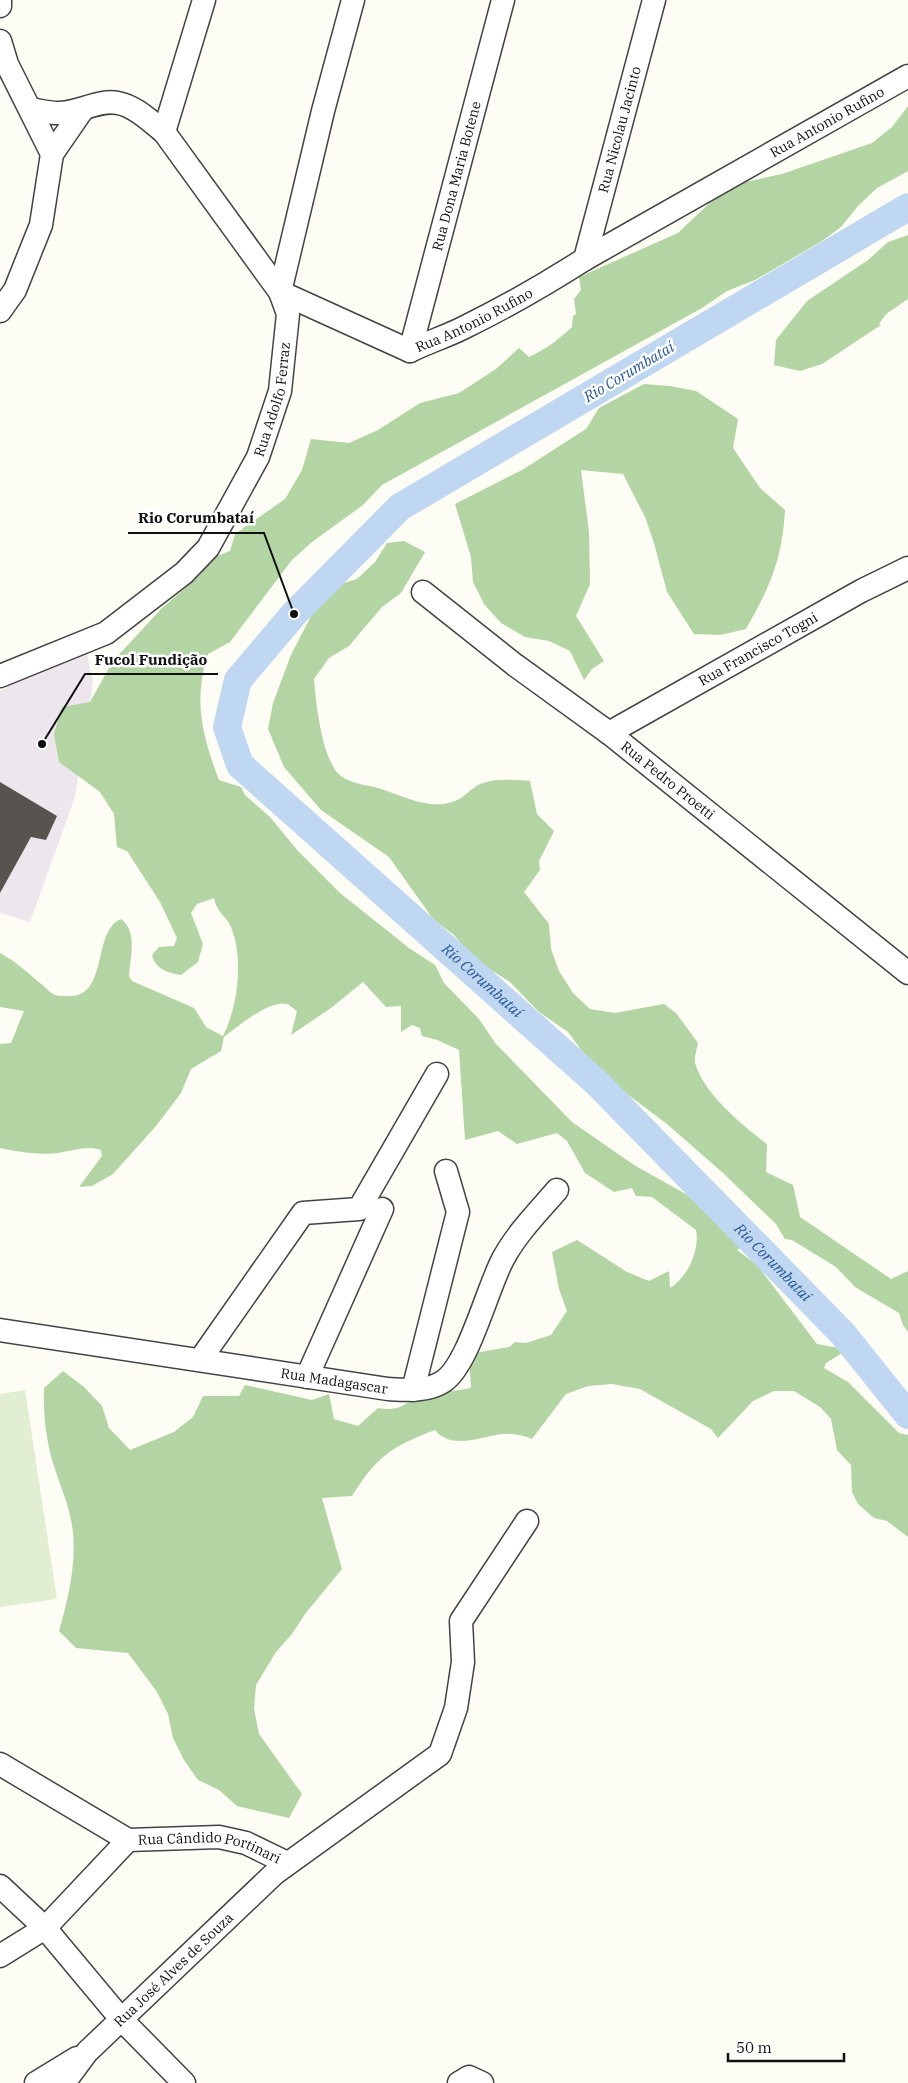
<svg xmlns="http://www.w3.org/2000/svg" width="908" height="2083" font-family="'IBM Plex Serif',serif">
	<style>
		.industrial { fill: #ede6ed }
		.forest { fill: #b3d4a3 }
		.pitch { fill: #e1eed2 }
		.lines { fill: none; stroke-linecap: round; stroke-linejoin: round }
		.river { stroke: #bfd7f0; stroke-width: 28 }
		.building { fill: #58534e }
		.minor-casing { stroke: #434343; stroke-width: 25 }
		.minor { stroke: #fff; stroke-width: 22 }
		.labels { text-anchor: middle; stroke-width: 5; stroke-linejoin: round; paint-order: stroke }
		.street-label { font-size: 14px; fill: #101010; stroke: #fff }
		.water-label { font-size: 15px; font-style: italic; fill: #275794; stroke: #fff }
		.leader { fill: none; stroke: #101010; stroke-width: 2 }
		.callout-dot { fill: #101010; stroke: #fff; stroke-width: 2 }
		.callout-label { font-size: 15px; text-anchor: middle; font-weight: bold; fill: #101010; stroke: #fff; stroke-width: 5; stroke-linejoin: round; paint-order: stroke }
	</style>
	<rect width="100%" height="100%" fill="#fefdf5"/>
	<!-- industrial -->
	<path class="industrial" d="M86,650l7,32 -18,115 -45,125 -30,-9v-222l38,-22z"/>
	<!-- forest -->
	<g class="forest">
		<path d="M908,106v65l-31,17 -19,18 -17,21 -19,14 -67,39 -28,11 -25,17 -320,177 -19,20 -51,37 -20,18 -62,82 -22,12c-15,46 -6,81 11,126l22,7 4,8 25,22 28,34 42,42 69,55 26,17 9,18 35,36 17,25 76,78 62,43 66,37 17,19 29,23 -9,6 20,15 60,79 27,5v3l-18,11 -2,5 24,14 51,51 9,2v102l-21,-16 -13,-3 -16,-14 -6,-12 -1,-27 -14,-15 -6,-31 -11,-12 -26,-16h-20l-21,10 -35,37 -7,-9 -71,-40 -28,-5 -24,2 -22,8 -34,45c-10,-4 -20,-6 -31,-5 -19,3 -51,16 -66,-4 -44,17 -58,26 -83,66l-30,2 20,71 -37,45 -13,20 -16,18 -20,33 -2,24 5,25 43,60 -13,24 -52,-12 -18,-16 -21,-10 -14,-20 -11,-22 -5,-24 -11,-22 -29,-39 -52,-5 -17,-17c9,-31 17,-65 14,-98 -2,-24 -13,-47 -20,-70 -7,-24 -10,-50 -9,-75l19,-17 21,16 18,19 7,22 21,22 44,-18 19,-15 10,-21h36l6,-11 67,15 17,-6 5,25 24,7 20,-18c27,5 27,-9 47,-13 15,-3 31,-4 46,-7l-2,-34 40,-7 6,-5 11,1 25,-8 16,-24 -8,-22 -7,-37 25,-12 50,32 22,9 20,-10 1,17c18,-11 30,-38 26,-58l-44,-33 -16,-1 -4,-8 -18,4 -29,-19 -18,-32 -10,-8 -40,11 -19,-13 -33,9 -6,-90 -22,-10 -15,-4 -2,-8 -8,-3 -11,7v-26l-15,1 -23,-25 -32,26 -40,27 6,-24c-3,-2 -7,-6 -10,-7 -17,-5 -50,23 -63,33l-3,14 -30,18 -10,24 -25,33 -43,48 -21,12 -13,1 23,-31 -1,-6c-15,-5 -28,1 -43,3 -20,2 -38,-1 -58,-5v-104l11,-1 13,-32 -24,-4v-54c15,8 27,19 40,30 4,3 10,10 15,12 3,1 8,1 11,1 44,4 25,-65 55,-77 17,13 9,38 8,57l3,5 62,27 12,19 17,9c15,-30 21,-77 8,-109 -5,-12 -13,-12 -17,-29l-17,6 -6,9 12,31 -5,18 -17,13c-13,-2 -26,-6 -29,-20l7,-8 15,-1 3,-8 -17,-36 -33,-51 -10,-4 -3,-33 -14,-22 -41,-30 -5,-28 8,-27 28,-5 23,-41 49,-53 37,-32 13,-18 18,-7 5,-17 50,-35 17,-29 9,-31 38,4 29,-13 42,-27 39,-10 37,-24 23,-21 10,9c17,-8 29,-17 43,-30l1,-11 3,-2 -2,-15 7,-9 -2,-13 99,-44 40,-38 18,-11 46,-10 90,-31 20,-16z"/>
		<path d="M908,235v64l-22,15 -7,10 2,1 -59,39 -22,7 -26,-6 2,-25 31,-39 61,-41 20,-18z"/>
		<path d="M644,384l26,2 26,5 42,28 -5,29 27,40 25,22c-3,51 -15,76 -39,119l-26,6 -26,-1 -27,-42 -13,-49 -9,-26 -22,-43 -42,-4 8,62 1,52 -14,32 28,45 -12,8 -8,11 -14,-29 -21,-10 -24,-4 -24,-14 -17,-19 -11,-22 -2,-25 -16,-53 67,-34 64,-41 13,-21z"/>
		<path d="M404,541l21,11 -24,41 -19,14 -33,39 -20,12 -15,21c2,25 7,68 20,89 9,16 32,16 47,21 23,7 49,22 74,12 9,-3 16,-13 25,-17 16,-6 34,-4 50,-3l7,33 17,17 -15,30 1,9 -16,22 25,32 2,25 8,22 14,22 17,16 25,4 49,-9 12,9 22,30c-1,6 -4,14 -3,20 9,31 47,62 72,81l-1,28 27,13 7,32 91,62 17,-8v61l-5,-7 -4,-12 -44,-26 -19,-20 -44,-27 -7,-1 -9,-15 -53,-51 -56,-49 -44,-33 -41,-40 -14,-19 -29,-20 -29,-30 -35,-22 -21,-25 -21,-16 -44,-62 -68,-47 -37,-43 -16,-38 5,-26 18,-48 34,-66 32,-10 18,-17 12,-19z"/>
	</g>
	<!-- pitch -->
	<path class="pitch" d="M25,1390l32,209 -57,8v-213z"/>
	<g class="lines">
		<!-- river -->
		<path class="river" id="s1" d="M908,207l-508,300 -106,107 -56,66 -11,47 13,38 356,317 247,252 65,81"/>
	</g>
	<!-- building -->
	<path class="building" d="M0,782l57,34 -11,24 -15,-3 -31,56z"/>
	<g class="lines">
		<defs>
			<g id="minor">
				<path d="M0,6v-6"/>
				<path d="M0,41l7,23 45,90 -11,71 -26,65 -15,21"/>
				<path id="s2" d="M30,109c8,1 18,4 27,4 20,1 41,-14 61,-10 17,3 33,19 46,29l116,160 130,59c18,-9 35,-14 53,-23 43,-21 83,-44 122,-69l323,-183"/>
				<path d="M164,132l40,-132"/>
				<path d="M52,154l31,-45"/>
				<path id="s3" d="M585,259l69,-259"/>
				<path id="s4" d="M410,351l93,-351"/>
				<path id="s5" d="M423,592l92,73 94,68 299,240"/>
				<path id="s6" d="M0,676l106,-43 78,-60 24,-25 50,-91 22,-66 8,-77 -8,-22 43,-181 30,-111"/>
				<path id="s7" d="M609,733l252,-142 47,-23"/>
				<path id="s8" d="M0,1330l388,59c18,1 40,3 56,-8 25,-18 43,-92 59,-122 14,-26 35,-47 54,-69"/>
				<path d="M200,1360l103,-147 56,-4 78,-135"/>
				<path d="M307,1377l75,-168"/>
				<path d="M413,1390l45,-178 -12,-41"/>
				<path id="s9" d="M0,1764l128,76 91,-3 27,6 41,20"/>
				<path d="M0,1886l45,42 76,91 63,64"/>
				<path d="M0,1956l45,-28 83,-88"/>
				<path d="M36,2083l41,-25"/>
				<path id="s10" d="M64,2083l23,-31 188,-179 165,-119 16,-46 7,-46 -2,-41 66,-100"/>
				<path d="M459,2083l10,-6 13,6"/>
			</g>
		</defs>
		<!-- minor casing -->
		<use href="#minor" class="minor-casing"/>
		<!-- minor -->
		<use href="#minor" class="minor"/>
	</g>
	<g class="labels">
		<!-- street labels -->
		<g class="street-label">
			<text dy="5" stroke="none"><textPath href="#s2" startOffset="961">Rua Antonio Rufino</textPath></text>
			<text dy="5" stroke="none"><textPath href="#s3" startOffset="134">Rua Nicolau Jacinto</textPath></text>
			<text dy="5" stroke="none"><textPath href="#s4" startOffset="181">Rua Dona Maria Botene</textPath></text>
			<text dy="5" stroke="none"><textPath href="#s2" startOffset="556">Rua Antonio Rufino</textPath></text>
			<text dy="5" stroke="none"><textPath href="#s6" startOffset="411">Rua Adolfo Ferraz</textPath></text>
			<text dy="5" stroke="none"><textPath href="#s7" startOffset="171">Rua Francisco Togni</textPath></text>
			<text dy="5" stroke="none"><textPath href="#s5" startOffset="309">Rua Pedro Proetti</textPath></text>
			<text dy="5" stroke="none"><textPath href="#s8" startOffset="338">Rua Madagascar</textPath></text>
			<text dy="5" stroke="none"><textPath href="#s9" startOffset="232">Rua Cândido Portinari</textPath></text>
			<text dy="5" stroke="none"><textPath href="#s10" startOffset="158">Rua José Alves de Souza</textPath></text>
		</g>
		<!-- water labels -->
		<g class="water-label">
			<text transform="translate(629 372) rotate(-31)" y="5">Rio Corumbataí</text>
			<text dy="5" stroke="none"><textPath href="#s1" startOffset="1240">Rio Corumbataí</textPath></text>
			<text dy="5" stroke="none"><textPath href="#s1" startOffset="1645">Rio Corumbataí</textPath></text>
		</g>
	</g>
	<!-- callouts -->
	<path class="leader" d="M294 614L264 533H128M42 744L85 674H218"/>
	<g class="callout-dot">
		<circle cx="294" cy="614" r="5"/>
		<circle cx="42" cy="744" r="5"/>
	</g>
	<g class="callout-label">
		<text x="196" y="523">Rio Corumbataí</text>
		<text x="151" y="665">Fucol Fundição</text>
	</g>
	<!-- scale -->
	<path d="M728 2053v8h116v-8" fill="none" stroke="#101010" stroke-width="2.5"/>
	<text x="736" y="2053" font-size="15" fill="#101010" stroke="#ffffff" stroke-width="4" paint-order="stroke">50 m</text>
</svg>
